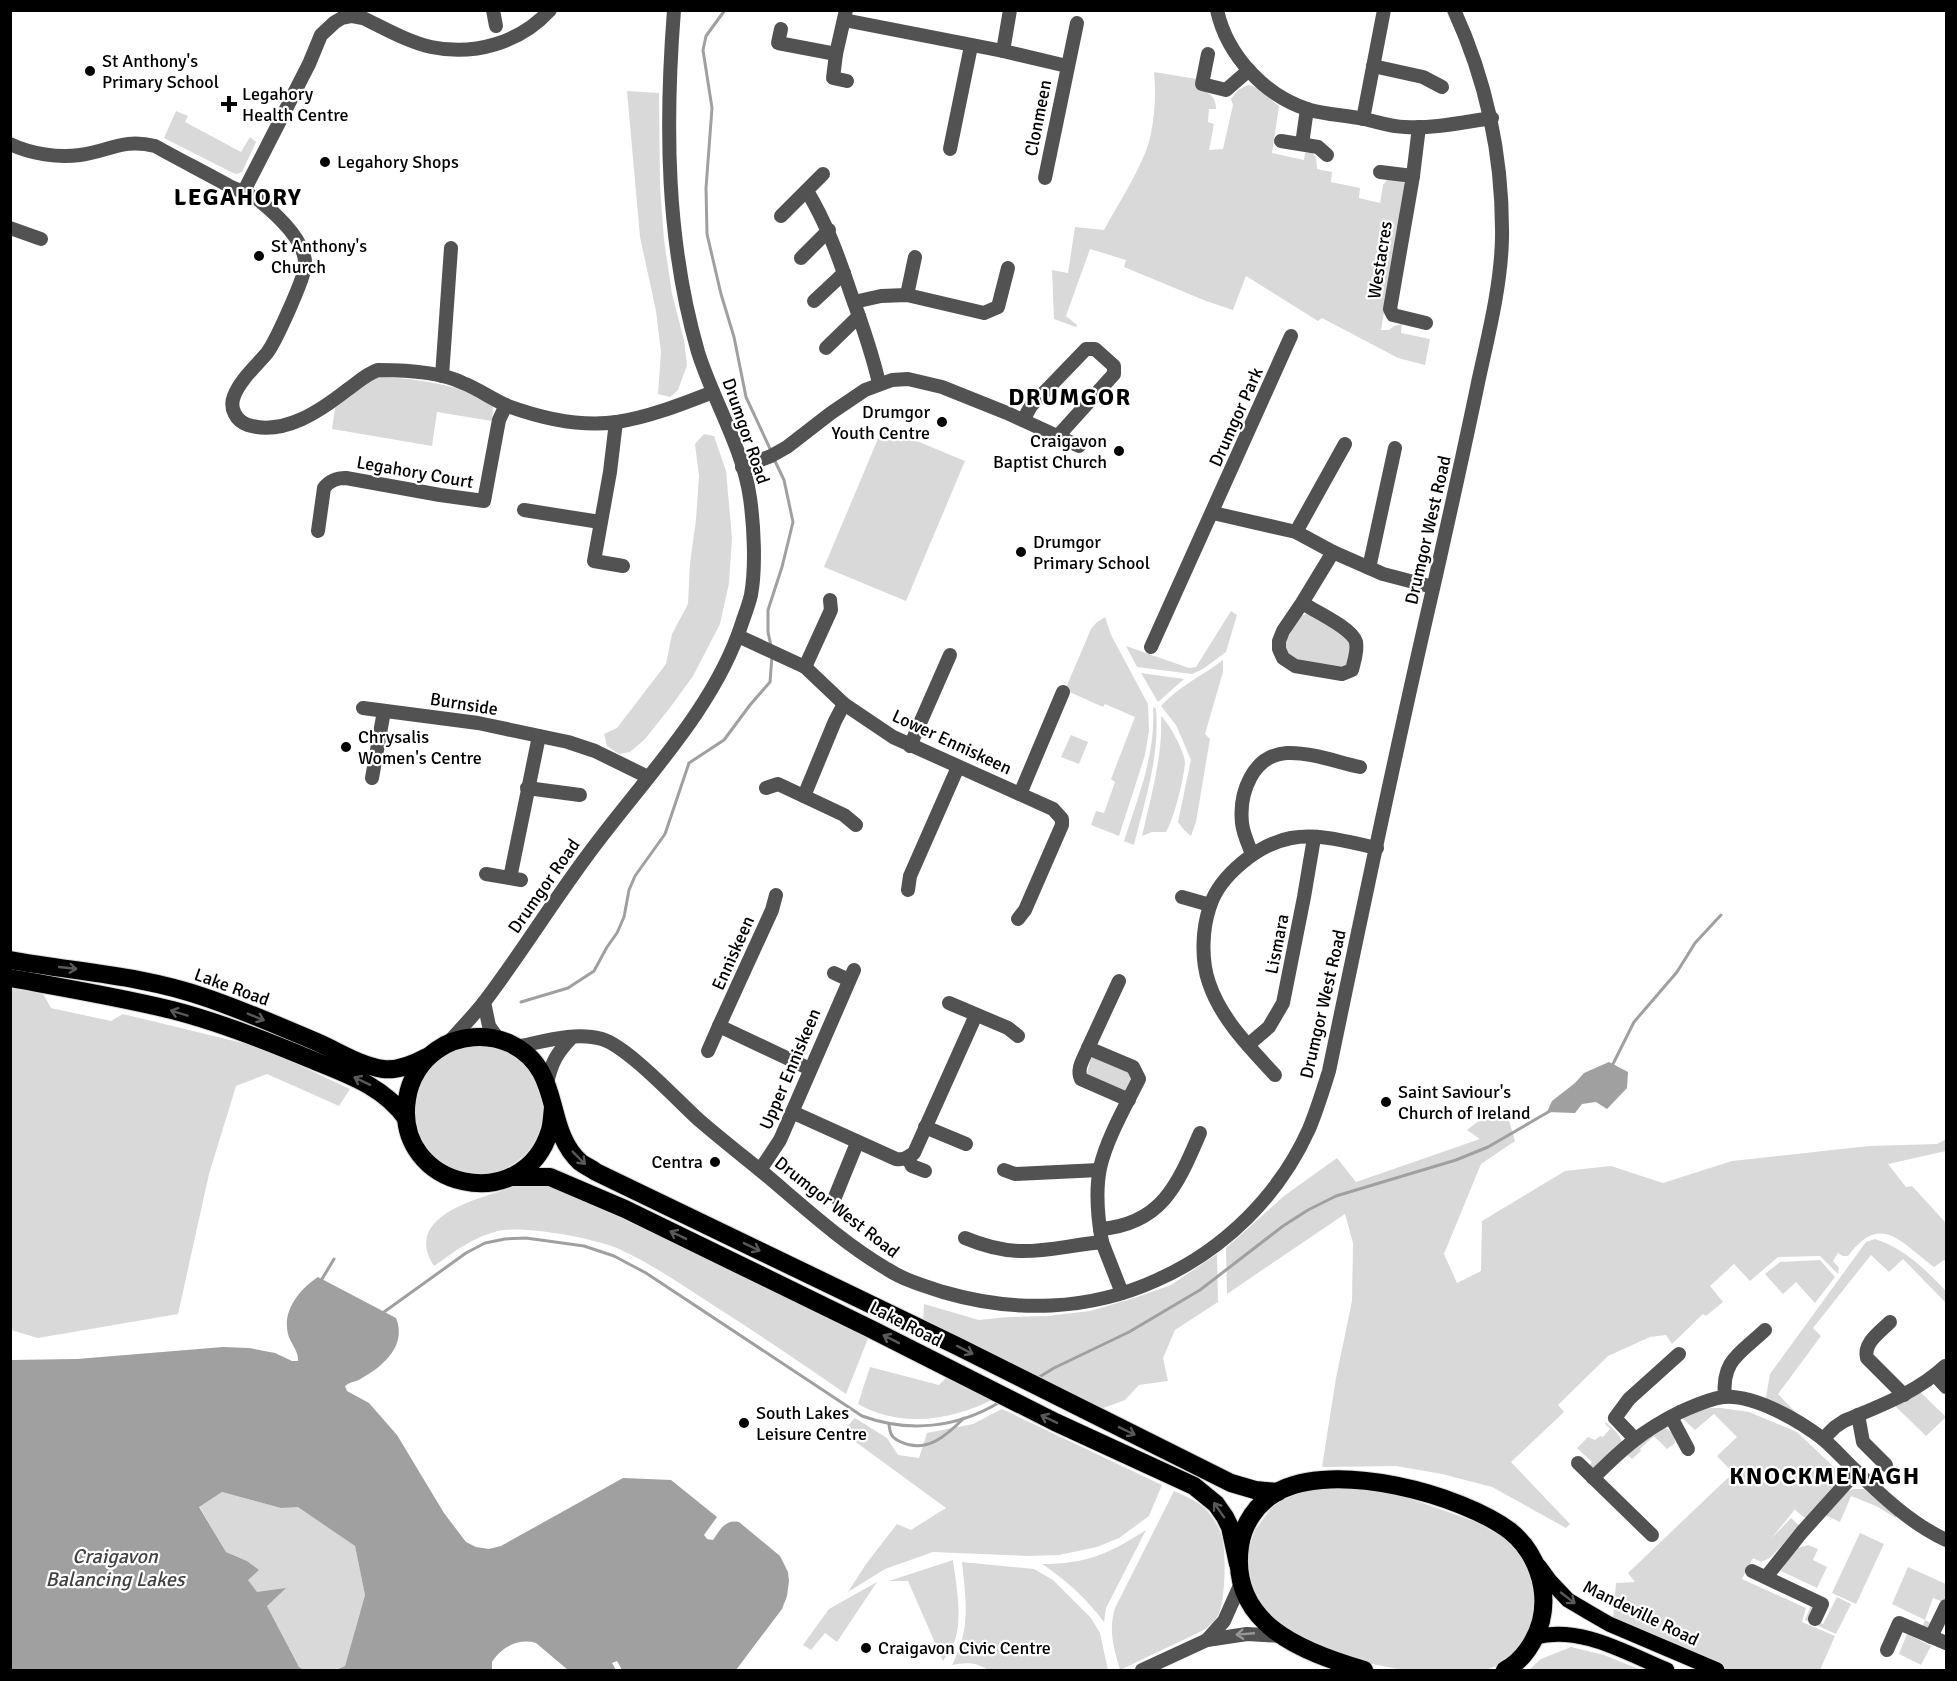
<svg xmlns="http://www.w3.org/2000/svg" width="1957" height="1681" font-family="Signika,sans-serif">
	<style>
		.green { fill: #d9d9d9 }
		.water { fill: #a0a0a0 }
		.lines { fill: none; stroke-linecap: round; stroke-linejoin: round }
		.stream { stroke: #a0a0a0; stroke-width: 3 }
		.major-casing { stroke: #dbdbdb; stroke-width: 17 }
		.highway-casing { stroke: #dbdbdb; stroke-width: 20 }
		.minor { stroke: #525252; stroke-width: 14 }
		.major { stroke: #000; stroke-width: 15 }
		.highway { stroke: #000; stroke-width: 18 }
		.oneway { stroke: #595959 }
		.oneway2 { stroke: #979797 }
		.poi-dot { fill: #000; stroke: #fff; stroke-width: 2 }
		.labels { text-anchor: middle; stroke-width: 4.5; stroke-linejoin: round; paint-order: stroke }
		.poi-label { font-size: 18px; fill: #000; stroke: #fff; text-anchor: start }
		.street-label { font-size: 18px; fill: #000; stroke: #fff }
		.water-label { font-size: 20px; font-style: italic; fill: #414141; stroke: #fff }
		.district-label { font-size: 24px; font-weight: bold; letter-spacing: 1.5px; fill: #000; stroke: #fff }
	</style>
	<rect width="100%" height="100%" fill="#fff"/>
	<!-- green -->
	<g class="green">
		<path d="M1154,72l43,7 1,9c11,5 18,8 18,21h-7l-1,13 6,2 -5,26 14,-1 10,-44 -2,-6 7,-9 10,-5c13,2 20,13 31,21l-7,47 32,7 1,-7 6,-1 5,5 1,12 15,3 -1,10 29,6 -1,10 21,5 3,-18 4,-5 13,-2 6,7 -25,145h8l5,-4 8,-2 -1,9 29,6 -5,26 -27,-7 -76,-40 -4,3 -72,-45 -13,34 -27,-9 -82,-34 2,-7 -36,-11 -24,67 11,9 -1,2 -22,-8 -2,-49 16,3 7,-46 29,3c14,-26 42,-68 47,-97 4,-19 5,-41 3,-61z"/>
		<path d="M627,91l32,2 1,94 4,53 8,54 12,46 3,25 -9,25 -8,7 -12,-3 3,-42 -5,-41 -16,-74z"/>
		<path d="M176,111l12,5 -3,6 56,30 9,-15 6,5 -14,30 -5,2 -4,-1 -69,-35z"/>
		<path d="M376,377c31,0 94,8 117,29l-1,15 -55,-9 -5,34 -100,-17 3,-21z"/>
		<path d="M883,427l82,34 -59,140 -82,-34z"/>
		<path d="M704,434l10,2 12,35 6,67 -3,45 -9,41 -27,52 -21,29 -27,34 -15,13 -11,2 -12,-8 -3,-12 13,-6 49,-64 6,-30 16,-30 2,-41 6,-43 3,-44 -4,-32z"/>
		<path d="M1231,611l6,4 -11,37 -23,17 -11,5 -55,-7 -11,-21 63,22 7,-1z"/>
		<path d="M1306,614l6,1 37,24 4,9 -7,19 -6,3 -43,-8 -10,-7 -2,-13 16,-26z"/>
		<path d="M1105,617l6,18 37,69 1,27 -4,24 -26,81 -28,-11 5,-14 8,2 11,-31 -4,-3 24,-62 -30,-13 -2,3 -38,-17 26,-61 5,-6z"/>
		<path d="M1223,660v12l-18,62 5,5 -14,83 -5,14 -7,-6 -6,-8 13,-62 -15,-35 -15,-19c18,-20 41,-30 62,-46z"/>
		<path d="M1141,673l43,6 -26,23z"/>
		<path d="M1153,707l3,2c4,47 -11,91 -22,136l-10,-4c14,-44 32,-87 29,-134z"/>
		<path d="M1161,716c8,7 24,36 24,47 -1,15 -11,56 -19,69h-14l-10,4c9,-40 21,-80 19,-120z"/>
		<path d="M1071,735l17,7 -9,22 -18,-7z"/>
		<path d="M10,988l32,4 9,16 60,13 12,-7 140,34 87,41 -11,17 -72,-32 -31,12 -27,88 -31,140 -140,24 -27,-8z"/>
		<circle cx="479" cy="1110" r="64"/>
		<path d="M1095,1056l37,16v5l-4,13 -5,2 -34,-15 -2,-4 4,-15z"/>
		<path d="M1497,1116l11,1 7,24 -34,23 -37,90 13,29 24,-12 1,-50 83,-50 46,-5 52,17 69,-22 137,-15 68,-2 9,-5v12l-58,13 18,23 6,-1 34,37v39l-2,-2 -10,7c-34,-25 -53,-55 -86,-11h-5l-5,-3 -5,8 6,7 -1,6 -18,-18 -42,1 -28,24 -16,-17 -24,22 13,16 -17,14 -3,-2 -31,30 -6,-9 -16,2 -42,19 -50,49 6,7 -53,50 59,62 -4,4 -74,-41 -50,-13 -46,-8 -74,1 14,-89 16,-77 1,-58 -8,-29 -118,80 -1,-46 58,-52 53,-38 19,24 124,-43 -13,-9 14,-11z"/>
		<path d="M544,1184l22,8 303,144 -23,58c-44,-31 -88,-60 -133,-89 -31,-20 -61,-41 -94,-56 -25,-11 -96,-24 -121,-18 -25,6 -44,21 -64,35 -30,-46 33,-64 64,-74 5,-2 11,-6 17,-7 9,-2 20,-1 29,-1z"/>
		<path d="M1875,1239c29,9 51,31 71,52v12l-43,-44 -14,13 -18,-17 -58,73 8,8 -43,58 20,21 -33,-12 5,-29 96,-132z"/>
		<path d="M1217,1254l1,48 -43,28 -12,28 5,23 -29,4 -14,15 -27,10 -175,-85 1,-21 55,16 29,-3 39,-1 43,-5 44,-13 37,-13z"/>
		<path d="M1820,1260l15,17 -20,26 -19,-21 -13,12 -18,-20 15,-12z"/>
		<path d="M870,1367l69,18 7,-7 50,20c-43,22 -94,31 -138,6z"/>
		<path d="M1917,1389l29,28 -20,19 -35,-34z"/>
		<path d="M1706,1408h15l28,4 48,20 38,36v16l-29,35 -11,-9 1,-2 -25,31 20,-21 9,8 -30,32 -9,4 -8,-4 -11,21 64,29 -4,14 33,14 -15,34h-93l-114,-50 3,-37 19,-1 -7,-9 105,-100 -16,-17 20,-19 -23,-23 -19,16 -13,-12z"/>
		<path d="M1002,1409l160,76 -13,31 -30,22 -22,9 -38,8 -32,1 -94,-4 -48,17 -37,23 18,-28 31,-40 14,6 35,-22 -104,-76 13,-14 32,20 11,17 21,3 8,-25 46,-9z"/>
		<path d="M1606,1422l13,13 3,7 -26,29 -10,-2 6,-7 -15,-14 11,-11 7,3 5,-4 3,1 7,-8 -5,-5z"/>
		<path d="M1662,1427c7,1 13,8 13,16l-8,6 -13,-13 -14,13 1,2 -9,8 -5,-4 22,-20z"/>
		<path d="M1319,1488h34l44,6 77,27 36,20 13,16 9,20 4,17 -1,25 -17,33 -19,13 -14,5h-82l-36,-7 -41,-12 -33,-17 -25,-18 -18,-31 -3,-15v-16l8,-24 16,-22 12,-8 17,-8z"/>
		<path d="M1854,1489h10l32,27v2l-20,-12 -25,-10 -11,26 -15,-7 23,-24z"/>
		<path d="M1174,1491c15,7 29,12 38,26 6,8 10,17 11,26 3,13 2,58 -4,70 -3,8 -9,12 -15,17l-84,40c-6,-22 -12,-38 -5,-62z"/>
		<path d="M222,1492l59,16 17,-2 57,40 10,49 -20,71c-13,5 -34,9 -46,1l-32,-61 -20,-26 11,-10 -11,-9 -21,-9 -27,-46z"/>
		<path d="M1146,1530l-40,78 -2,14c-18,-24 -38,-42 -62,-58 44,0 67,-10 104,-34z"/>
		<path d="M1860,1533l24,11 -28,60 -24,-11z"/>
		<path d="M1808,1545l10,4 -5,11 14,7 -10,21 -36,-17 13,-22z"/>
		<path d="M953,1560c3,24 11,62 0,85 -2,5 -7,11 -10,16l-35,-80h-19z"/>
		<path d="M962,1562l72,7 19,11 38,38 9,15 8,37h-120c-12,-8 -22,-8 -36,-5 19,-37 14,-63 10,-103z"/>
		<path d="M1908,1567l38,17v19l-13,-5 -8,22 8,4 -6,5h-5l3,-9 -33,-16z"/>
		<path d="M877,1582l-40,60 -12,-9 -14,17 -8,-5 26,-36z"/>
		<path d="M1837,1597l14,7 -15,30 -31,-14 9,-22 4,2 -8,19 13,5z"/>
		<path d="M1907,1634l24,12 -10,19 -22,-11z"/>
		<path d="M1571,1647l33,8 37,15h-112l12,-11z"/>
	</g>
	<!-- water -->
	<g class="water">
		<path d="M1609,1062l19,10 -1,16 -20,21 -11,-7 -14,2 -7,9 -28,-1 5,-11 23,-18 9,-10z"/>
		<path d="M318,1277l78,41c11,27 -12,48 -34,60 -5,4 -11,3 -17,8l2,5 22,12 28,32 47,78 22,29 10,5 13,2 12,-3 122,-68 48,2 46,37 -13,18 3,4 6,1c7,-10 12,-21 26,-18l41,34 8,16 1,9 -2,15 -5,13 -46,61h-114l-5,-9 -5,2 4,7h-48l-32,-27c-17,-5 -35,4 -44,19v8h-157l10,-4 20,-71 -10,-49 -57,-39 -17,1 -59,-16 -23,15 27,45 21,9 12,9 -11,10 9,12 29,-4 -19,18 32,61 6,3h-294v-310l66,-1 146,-12 26,1 26,5 17,8h6c1,-10 -8,-18 -10,-27 -6,-24 12,-45 30,-57z"/>
	</g>
	<g class="lines">
		<!-- stream -->
		<g class="stream">
			<path d="M725,10l-19,26 -3,14 9,58 -6,80 1,46 14,60 13,43 12,60 26,56"/>
			<path d="M771,646l-3,-14v-22l14,-43 11,-45 -9,-42 -10,-21"/>
			<path d="M521,1002l47,-14 26,-17 13,-24 10,-14 7,-16 5,-27 6,-14 30,-42 24,-71 35,-23 26,-35 20,-23 2,-26"/>
			<path d="M1611,1068l23,-46 43,-50 18,-29 26,-28"/>
			<path d="M322,1279l12,-20"/>
			<path d="M384,1312l82,-59 19,-10 20,-4 21,-1 58,8 30,10 32,17 216,143c47,17 95,12 138,-14"/>
			<path d="M1036,1379l18,-11 75,-36 71,-42 83,-64 25,-16 28,-14 120,-36 32,-13 62,-36"/>
			<path d="M889,1424c1,11 3,14 12,18 26,12 46,-7 63,-24"/>
		</g>
		<defs>
			<g id="major">
				<path d="M1539,1566l11,15 18,19 22,13 19,11 108,46"/>
				<path d="M1535,1637c45,-12 91,16 132,33"/>
			</g>
			<g id="highway">
				<path d="M10,960c65,12 131,15 194,37 39,13 77,30 115,46 20,9 42,23 64,26 15,2 31,-5 44,-12"/>
				<path d="M10,978c55,10 109,19 162,32 47,12 93,30 138,49 36,15 72,26 96,59"/>
				<path d="M553,1107c-1,8 -1,16 -3,23 -26,88 -157,59 -143,-31 3,-20 14,-38 30,-49 21,-15 51,-17 74,-6 53,26 32,84 69,118 5,4 11,6 16,10l361,174 274,137 24,7 23,2"/>
				<path d="M511,1177h39l75,32 246,120 184,93 139,64 22,18 9,13 5,10 8,37"/>
				<path d="M1364,1670c-62,-18 -135,-46 -124,-124 3,-22 17,-43 37,-54 56,-32 184,2 233,39 26,21 39,57 31,90 -5,19 -18,40 -36,49"/>
			</g>
		</defs>
		<!-- major casing -->
		<use href="#major" class="major-casing"/>
		<!-- highway casing -->
		<use href="#highway" class="highway-casing"/>
		<!-- minor -->
		<g class="minor">
			<path d="M493,10l3,16"/>
			<path d="M846,10l-10,44 -3,24 14,3"/>
			<path d="M1217,10c10,46 49,87 93,100 18,5 36,5 54,9 14,3 27,8 41,8 27,2 59,-5 87,-9"/>
			<path d="M844,20l159,31 64,15"/>
			<path d="M781,29l-3,14 58,11"/>
			<path d="M1003,51l7,-41"/>
			<path d="M1208,54l-6,30 24,6 23,-20"/>
			<path d="M1373,66l50,11 19,10"/>
			<path d="M1363,119l21,-109"/>
			<path d="M1419,127l-6,49 -23,133 3,6 33,8"/>
			<path d="M1281,141l37,6 9,8"/>
			<path d="M10,144c21,10 48,14 70,11 30,-4 43,-17 75,-9 25,14 51,27 76,41 9,4 21,8 29,14 17,14 47,41 45,65 -1,13 -29,75 -38,87 -11,13 -27,27 -33,43 -5,12 2,25 14,29 36,11 72,-14 99,-35 10,-7 19,-16 31,-20 25,0 63,2 85,13 16,6 30,17 45,23 33,12 73,21 109,16 33,-5 65,-18 96,-30"/>
			<path d="M1302,144l5,-35"/>
			<path d="M950,149l21,-103"/>
			<path d="M1380,172l33,4"/>
			<path d="M1045,178l32,-155"/>
			<path d="M807,191c20,33 32,67 44,103 11,30 21,59 28,89"/>
			<path d="M243,193l66,-129 12,-29 14,-13 7,-4 10,-2 11,2c21,10 45,24 68,29 43,9 89,-4 119,-37"/>
			<path d="M781,216l42,-42"/>
			<path d="M10,228l31,11"/>
			<path d="M801,258l28,-28"/>
			<path d="M907,295l8,-38"/>
			<path d="M814,301l30,-28"/>
			<path d="M854,302l27,-6 26,-1 77,18 14,-6 10,-39"/>
			<path d="M826,348l33,-32"/>
			<path d="M442,376l9,-128"/>
			<path d="M1023,420l8,-14 55,-57h9l19,17v8l-56,62"/>
			<path d="M616,422l-6,50 -16,89 29,5"/>
			<path d="M742,467l29,-11 16,-9 44,-34 34,-23 27,-10 16,-1 34,8 65,26 72,33"/>
			<path d="M524,510l76,12"/>
			<path d="M1213,513l83,19 37,20 50,22 50,13"/>
			<path d="M318,531l6,-43c6,-8 13,-10 22,-10l94,17 44,6 15,-81 7,-15"/>
			<path d="M1296,532l49,-88"/>
			<path d="M1369,568l26,-120"/>
			<path d="M1302,603c13,8 50,25 54,39 2,9 -2,19 -4,28l-10,4 -47,-8 -12,-8 -4,-9v-8l4,-10 19,-28 31,-51"/>
			<path d="M738,636l67,31 39,37 49,33 160,72 9,10v6l-37,85 -7,9"/>
			<path d="M1151,647l140,-311"/>
			<path d="M805,667l26,-57 -1,-10"/>
			<path d="M363,708l115,15 90,19 27,9 53,26"/>
			<path d="M910,746l40,-91"/>
			<path d="M372,778l12,-67"/>
			<path d="M527,788l53,7"/>
			<path d="M766,788l12,-4 66,31 12,10"/>
			<path d="M1020,794l43,-102"/>
			<path d="M804,796l31,-75 9,-17"/>
			<path d="M1252,854c-4,-10 -9,-21 -10,-31 -3,-29 10,-68 45,-70 23,-1 50,9 73,14"/>
			<path d="M486,874l24,4"/>
			<path d="M521,880l-11,-2 29,-142"/>
			<path d="M908,890l2,-14 48,-109"/>
			<path d="M776,895l-4,15 -53,116 91,43"/>
			<path d="M1182,897l28,8"/>
			<path d="M834,973l15,7"/>
			<path d="M484,1002l5,24 10,14"/>
			<path d="M949,1003l59,25 10,8"/>
			<path d="M447,1044c13,-14 26,-28 38,-43 35,-46 65,-95 99,-141 54,-75 130,-149 158,-237 3,-9 7,-19 9,-28 5,-27 3,-69 -1,-97 -7,-50 -37,-98 -52,-146 -32,-111 -33,-227 -24,-342"/>
			<path d="M1248,1045l21,-18 14,-24 21,-106 10,-59"/>
			<path d="M516,1047c26,-5 59,-16 86,-8 26,8 75,61 97,81 22,19 45,37 67,55 39,33 77,68 121,94 17,11 37,17 56,23 72,21 146,19 214,-12 67,-30 122,-84 152,-151 8,-19 14,-39 20,-58 34,-164 68,-328 106,-491 15,-67 30,-134 44,-202 10,-46 22,-93 23,-140 1,-79 -15,-156 -48,-228"/>
			<path d="M1088,1048c-4,10 -12,21 -7,31l48,21"/>
			<path d="M708,1051l11,-25"/>
			<path d="M1275,1075c-25,-27 -54,-56 -66,-92 -8,-23 -7,-54 1,-77 10,-31 49,-62 81,-68 28,-5 58,4 86,10"/>
			<path d="M547,1083c5,-22 10,-30 25,-46"/>
			<path d="M792,1112l104,47c7,1 11,-1 18,-6l62,-138"/>
			<path d="M925,1127l41,17"/>
			<path d="M908,1158l4,8 13,5"/>
			<path d="M760,1170l20,-30 74,-170"/>
			<path d="M1004,1170l11,4 84,-4"/>
			<path d="M835,1197l22,-54"/>
			<path d="M1100,1229c62,-5 78,-45 100,-96"/>
			<path d="M965,1238c55,23 81,10 137,4l20,51"/>
			<path d="M1102,1242c-4,-23 -7,-50 -2,-74 6,-28 26,-63 39,-89l-6,-12 -45,-19 31,-67"/>
			<path d="M1890,1322c-10,10 -27,21 -23,36l37,37"/>
			<path d="M1935,1375l11,12"/>
			<path d="M1725,1397c-4,-37 16,-44 40,-67"/>
			<path d="M1858,1415l5,27 23,23"/>
			<path d="M1671,1417l17,32"/>
			<path d="M1635,1439l-20,-21 14,-19 50,-45"/>
			<path d="M1823,1439l12,-12 9,-6c35,-15 72,-28 101,-55"/>
			<path d="M1578,1463l74,72"/>
			<path d="M1593,1478c30,-30 49,-47 87,-66 14,-6 28,-13 43,-15 31,-3 77,24 100,42 12,10 22,22 33,32 28,27 56,53 90,69"/>
			<path d="M1752,1571l70,33 -7,15"/>
			<path d="M1766,1577l36,-45 54,-60"/>
			<path d="M1931,1637l15,-31"/>
			<path d="M1207,1640l17,-19 17,-38"/>
			<path d="M1887,1650l12,-27 47,20"/>
			<path d="M1142,1670l65,-30 40,-6 35,2"/>
		</g>
		<!-- major -->
		<use href="#major" class="major"/>
		<!-- highway -->
		<use href="#highway" class="highway"/>
	</g>
	<!-- one-way arrows -->
	<defs><path id="oneway-shaft" d="M-6 0H5M1.5-3L5.5 0L1.5 3" fill="none" stroke-width="1.6" stroke-linecap="round" stroke-linejoin="round" transform="scale(1.5)"/></defs>
	<g class="oneway">
		<use href="#oneway-shaft" transform="translate(68 968) rotate(6)"/>
		<use href="#oneway-shaft" transform="translate(179 1013) rotate(-163)"/>
		<use href="#oneway-shaft" transform="translate(256 1017) rotate(22)"/>
		<use href="#oneway-shaft" transform="translate(362 1081) rotate(-154)"/>
		<use href="#oneway-shaft" transform="translate(579 1158) rotate(45)"/>
		<use href="#oneway-shaft" transform="translate(678 1235) rotate(-154)"/>
		<use href="#oneway-shaft" transform="translate(752 1247) rotate(26)"/>
		<use href="#oneway-shaft" transform="translate(891 1339) rotate(-153)"/>
		<use href="#oneway-shaft" transform="translate(965 1350) rotate(27)"/>
		<use href="#oneway-shaft" transform="translate(1049 1419) rotate(-154)"/>
		<use href="#oneway-shaft" transform="translate(1127 1431) rotate(26)"/>
		<use href="#oneway-shaft" transform="translate(1219 1510) rotate(-125)"/>
		<use href="#oneway-shaft" transform="translate(1568 1598) rotate(38)"/>
	</g>
	<use class="oneway2" href="#oneway-shaft" transform="translate(1245 1634) rotate(175)"/>
	<!-- markers -->
	<g class="poi-dot">
		<circle cx="90" cy="71" r="6"/>
		<path d="M226 95h6v6h6v6h-6v6h-6v-6h-6v-6h6z"/>
		<circle cx="325" cy="162" r="6"/>
		<circle cx="259" cy="256" r="6"/>
		<circle cx="942" cy="422" r="6"/>
		<circle cx="1119" cy="451" r="6"/>
		<circle cx="1021" cy="552" r="6"/>
		<circle cx="346" cy="747" r="6"/>
		<circle cx="1386" cy="1102" r="6"/>
		<circle cx="715" cy="1162" r="6"/>
		<circle cx="744" cy="1423" r="6"/>
		<circle cx="866" cy="1648" r="6"/>
	</g>
	<g class="labels">
		<!-- poi labels -->
		<g class="poi-label">
			<text x="102" y="67">St Anthony's<tspan x="102" dy="21">Primary School</tspan></text>
			<text x="242" y="100">Legahory<tspan x="242" dy="21">Health Centre</tspan></text>
			<text x="337" y="168">Legahory Shops</text>
			<text x="271" y="252">St Anthony's<tspan x="271" dy="21">Church</tspan></text>
			<text x="930" y="418" text-anchor="end">Drumgor<tspan x="930" dy="21">Youth Centre</tspan></text>
			<text x="1107" y="447" text-anchor="end">Craigavon<tspan x="1107" dy="21">Baptist Church</tspan></text>
			<text x="1033" y="548">Drumgor<tspan x="1033" dy="21">Primary School</tspan></text>
			<text x="358" y="743">Chrysalis<tspan x="358" dy="21">Women's Centre</tspan></text>
			<text x="1398" y="1098">Saint Saviour's<tspan x="1398" dy="21">Church of Ireland</tspan></text>
			<text x="703" y="1168" text-anchor="end">Centra</text>
			<text x="756" y="1419">South Lakes<tspan x="756" dy="21">Leisure Centre</tspan></text>
			<text x="878" y="1654">Craigavon Civic Centre</text>
		</g>
		<!-- street labels -->
		<g class="street-label">
			<text transform="translate(1038 118) rotate(-79)" y="6">Clonmeen</text>
			<text transform="translate(1380 260) rotate(-81)" y="6">Westacres</text>
			<text transform="translate(1236 417) rotate(-66)" y="6">Drumgor Park</text>
			<text transform="translate(746 431) rotate(71)" y="6">Drumgor Road</text>
			<text transform="translate(415 472) rotate(10)" y="6">Legahory Court</text>
			<text transform="translate(1428 530) rotate(-77)" y="6">Drumgor West Road</text>
			<text transform="translate(464 704) rotate(9)" y="6">Burnside</text>
			<text transform="translate(952 742) rotate(25)" y="6">Lower Enniskeen</text>
			<text transform="translate(544 886) rotate(-55)" y="6">Drumgor Road</text>
			<text transform="translate(1277 944) rotate(-79)" y="6">Lismara</text>
			<text transform="translate(733 953) rotate(-66)" y="6">Enniskeen</text>
			<text transform="translate(232 987) rotate(20)" y="6">Lake Road</text>
			<text transform="translate(1323 1004) rotate(-77)" y="6">Drumgor West Road</text>
			<text transform="translate(790 1069) rotate(-67)" y="6">Upper Enniskeen</text>
			<text transform="translate(837 1207) rotate(38)" y="6">Drumgor West Road</text>
			<text transform="translate(906 1324) rotate(27)" y="6">Lake Road</text>
			<text transform="translate(1641 1613) rotate(26)" y="6">Mandeville Road</text>
		</g>
		<!-- water labels -->
		<g class="water-label">
			<text x="115" y="1563">Craigavon<tspan x="115" dy="23">Balancing Lakes</tspan></text>
		</g>
		<!-- district labels -->
		<g class="district-label">
			<text x="238" y="205">LEGAHORY</text>
			<text x="1070" y="405">DRUMGOR</text>
			<text x="1825" y="1484">KNOCKMENAGH</text>
		</g>
	</g>
	<!-- border -->
	<rect width="1957" height="1681" fill="none" stroke="#000000" stroke-width="24"/>
</svg>
